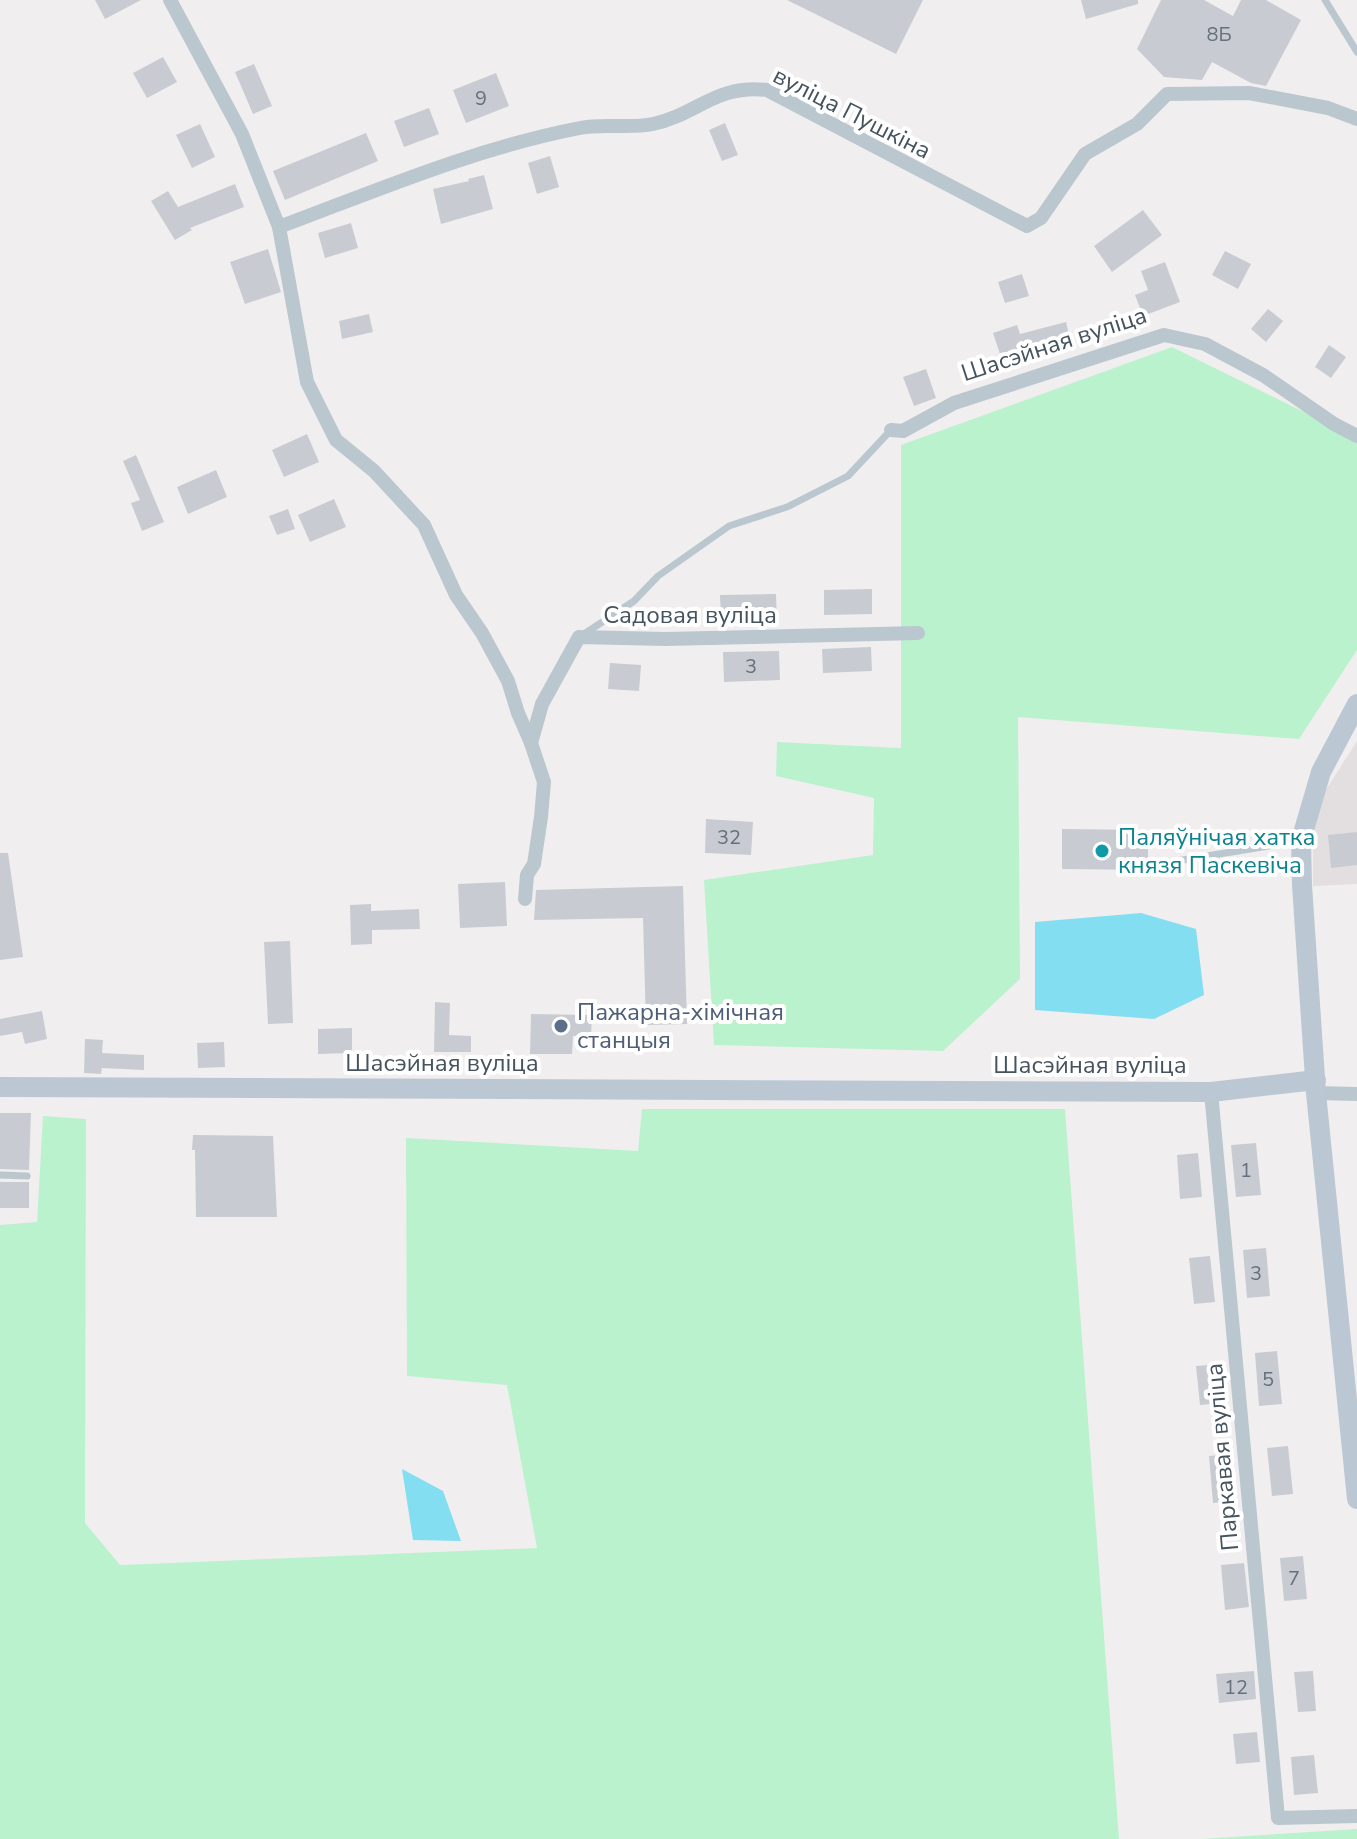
<svg xmlns="http://www.w3.org/2000/svg" width="1357" height="1839" font-family="'Nunito Sans',sans-serif">
	<style>
		.education { fill: #e3dfe1 }
		.green { fill: #baf2ce }
		.water { fill: #84def2 }
		.building { fill: #c8ccd2 }
		.lines { fill: none; stroke-linecap: round; stroke-linejoin: round }
		.lane { stroke: #bbc7cf; stroke-width: 7 }
		.street { stroke: #bbc7cf; stroke-width: 14 }
		.secondary { stroke: #bbc8d4; stroke-width: 20 }
		.culture-dot { fill: #0f9aa8; stroke: #fff; stroke-width: 3 }
		.service-dot { fill: #5c6f8a; stroke: #fff; stroke-width: 3 }
		.labels { text-anchor: middle; stroke-width: 8; stroke-linejoin: round; paint-order: stroke }
		.number-label { font-size: 20px; fill: #66717b }
		.street-label { font-size: 24px; fill: #45535e; stroke: #fff }
		.culture-label { font-size: 24px; fill: #0d838f; stroke: #fff; text-anchor: start }
		.service-label { font-size: 24px; fill: #4e5e75; stroke: #fff; text-anchor: start }
	</style>
	<rect width="100%" height="100%" fill="#f1eeef"/>
	<!-- education -->
	<path class="education" d="M1357,741v143l-44,2v-49l9,-41z"/>
	<!-- green -->
	<g class="green">
		<path d="M1172,347l185,91v212l-58,89 -281,-22 2,262 -77,72 -229,-6 -10,-165 169,-25 1,-57 -98,-22 1,-34 124,6v-303z"/>
		<path d="M642,1109h423l54,730h-1119v-614l37,-3 6,-106 43,3 -1,404 35,42 417,-17 -30,-163 -100,-9 -1,-238 232,13z"/>
		<path d="M1357,1829v10h-156z"/>
	</g>
	<!-- water -->
	<g class="water">
		<path d="M1141,913l55,16 8,66 -50,24 -119,-9v-88z"/>
		<path d="M402,1469l41,22 18,50 -48,-1z"/>
	</g>
	<!-- building -->
	<g class="building">
		<path d="M95,0h46l-36,19z"/>
		<path d="M787,0h136l-27,54z"/>
		<path d="M1081,0h57v4l-52,15z"/>
		<path d="M1161,0h43l29,16 8,-16h25l35,20 -35,66 -15,-3 -39,-21 -10,18 -38,-3 -27,-28z"/>
		<path d="M163,57l14,25 -30,16 -14,-25z"/>
		<path d="M254,64l18,42 -19,8 -18,-42z"/>
		<path d="M496,73l13,33 -43,17 -13,-33z"/>
		<path d="M429,108l10,26 -35,13 -10,-26z"/>
		<path d="M725,123l13,32 -16,6 -13,-31z"/>
		<path d="M200,124l15,33 -23,11 -16,-33z"/>
		<path d="M366,133l12,28 -93,39 -12,-29z"/>
		<path d="M550,156l9,31 -22,7 -9,-31z"/>
		<path d="M484,175l9,34 -52,15 -8,-35 36,-8 -1,-2z"/>
		<path d="M235,184l9,23 -54,21 2,2 -17,10 -24,-39 17,-10 10,16z"/>
		<path d="M1143,210l19,25 -50,37 -18,-26z"/>
		<path d="M351,223l7,25 -33,10 -7,-25z"/>
		<path d="M268,249l13,43 -36,12 -15,-42z"/>
		<path d="M1225,251l26,13 -13,25 -26,-14z"/>
		<path d="M1165,262l15,40 -37,14 -8,-21 13,-5 -7,-19z"/>
		<path d="M1022,274l7,22 -24,7 -7,-21z"/>
		<path d="M1268,309l15,12 -17,21 -15,-13z"/>
		<path d="M369,314l4,18 -31,7 -3,-18z"/>
		<path d="M1066,322l6,25 -23,6 -3,-13 -46,14 -7,-21 24,-8 3,9z"/>
		<path d="M1329,345l17,12 -15,21 -16,-11z"/>
		<path d="M926,369l10,29 -22,8 -11,-29z"/>
		<path d="M307,434l12,28 -35,15 -12,-27z"/>
		<path d="M136,455l28,67 -22,9 -11,-28 9,-3 -17,-39z"/>
		<path d="M216,470l11,27 -39,17 -11,-27z"/>
		<path d="M334,499l12,28 -36,15 -12,-27z"/>
		<path d="M288,509l7,20 -18,6 -8,-19z"/>
		<path d="M872,589v25l-48,1v-25z"/>
		<path d="M776,594l1,28 -56,1 -1,-28z"/>
		<path d="M871,647l1,24 -49,2 -1,-24z"/>
		<path d="M779,651l1,29 -56,2 -1,-30z"/>
		<path d="M610,663l31,2 -2,26 -31,-2z"/>
		<path d="M706,819l47,3 -2,33 -46,-2z"/>
		<path d="M1062,829l86,1v40l-86,-1z"/>
		<path d="M1357,832v33l-26,3 -3,-33z"/>
		<path d="M0,853h8l15,104 -23,3z"/>
		<path d="M505,882l2,44 -47,2 -2,-44z"/>
		<path d="M683,886l4,138 -41,1 -3,-107 -109,2 2,-30z"/>
		<path d="M371,904v7l48,-2 1,20 -48,1v14l-21,1 -1,-40z"/>
		<path d="M290,941l3,82 -25,1 -4,-82z"/>
		<path d="M435,1002l15,1 -1,32 22,1v16h-37z"/>
		<path d="M42,1011l5,28 -22,5 -3,-12 -22,4v-17z"/>
		<path d="M531,1014l61,1 -1,21h-18l-1,18h-42z"/>
		<path d="M352,1028v25l-34,1v-25z"/>
		<path d="M85,1039l18,1 -1,13 42,2v15l-42,-2 -1,6 -17,-1z"/>
		<path d="M224,1042l1,25 -27,1 -1,-25z"/>
		<path d="M0,1113h31l-2,57 -29,-1z"/>
		<path d="M193,1135l80,1 4,81h-81l-1,-67h-3z"/>
		<path d="M1256,1143l5,52 -25,2 -5,-52z"/>
		<path d="M1198,1153l4,44 -22,2 -3,-44z"/>
		<rect x="0" y="1182" width="29" height="26"/>
		<path d="M1266,1248l4,48 -23,2 -4,-48z"/>
		<path d="M1210,1256l5,46 -21,2 -5,-46z"/>
		<path d="M1277,1351l5,53 -23,2 -4,-53z"/>
		<path d="M1222,1364l3,39 -25,2 -4,-39z"/>
		<path d="M1288,1446l5,48 -21,2 -5,-48z"/>
		<path d="M1232,1454l4,47 -23,2 -4,-47z"/>
		<path d="M1303,1556l4,43 -23,2 -4,-43z"/>
		<path d="M1244,1563l5,44 -24,3 -4,-45z"/>
		<path d="M1254,1671l2,28 -37,4 -3,-29z"/>
		<path d="M1313,1671l3,40 -18,1 -4,-40z"/>
		<path d="M1257,1732l3,30 -24,2 -3,-30z"/>
		<path d="M1314,1755l4,38 -24,2 -3,-38z"/>
	</g>
	<g class="lines">
		<!-- lane -->
		<g class="lane">
			<path d="M1325,0l32,52"/>
			<path d="M584,634l50,-33 24,-25 71,-50 58,-19 61,-31 43,-46"/>
			<path d="M1158,864l141,-23"/>
			<path d="M0,1175l27,1"/>
		</g>
		<!-- street -->
		<g class="street">
			<path d="M170,0l72,134 37,93c99,-37 197,-79 301,-99 23,-5 49,1 73,-4 43,-9 63,-40 114,-34l260,136 14,-8 44,-64 52,-30 30,-30 82,-1 79,15 29,11"/>
			<path d="M279,227l28,155 29,58 38,31 50,54 32,70 26,38 26,48 10,32 13,30 13,39 -3,35 -7,47 -7,11 -2,24"/>
			<path d="M891,430l12,1 51,-28 210,-68 41,9 58,31 71,49 23,12"/>
			<path d="M531,743l11,-39 37,-67 86,2 253,-6"/>
			<path d="M1211,1092l67,726 79,-2"/>
			<path d="M1316,1093l41,1"/>
		</g>
		<!-- secondary -->
		<g class="secondary">
			<path d="M1357,704l-36,68 -20,68 1,45 14,208 41,406"/>
			<path d="M0,1087l1211,5 105,-12"/>
		</g>
	</g>
	<!-- markers -->
	<circle class="culture-dot" cx="1102" cy="851" r="8"/>
	<circle class="service-dot" cx="561" cy="1026" r="8"/>
	<g class="labels">
		<!-- number labels -->
		<g class="number-label">
			<text x="1219" y="41">8Б</text>
			<text x="481" y="105">9</text>
			<text x="751" y="673">3</text>
			<text x="729" y="844">32</text>
			<text x="1246" y="1177">1</text>
			<text x="1256" y="1280">3</text>
			<text x="1268" y="1386">5</text>
			<text x="1294" y="1585">7</text>
			<text x="1236" y="1694">12</text>
		</g>
		<!-- street labels -->
		<g class="street-label">
			<text transform="translate(852 113) rotate(27)" y="8">вуліца Пушкіна</text>
			<text transform="translate(1054 344) rotate(-18)" y="8">Шасэйная вуліца</text>
			<text x="690" y="623">Садовая вуліца</text>
			<text x="442" y="1071">Шасэйная вуліца</text>
			<text x="1090" y="1073">Шасэйная вуліца</text>
			<text transform="translate(1222 1457) rotate(-95)" y="8">Паркавая вуліца</text>
		</g>
		<!-- culture labels -->
		<g class="culture-label">
			<text x="1118" y="845">Паляўнічая хатка<tspan x="1118" dy="28">князя Паскевіча</tspan></text>
		</g>
		<!-- service labels -->
		<g class="service-label">
			<text x="577" y="1020">Пажарна-хімічная<tspan x="577" dy="28">станцыя</tspan></text>
		</g>
	</g>
</svg>
